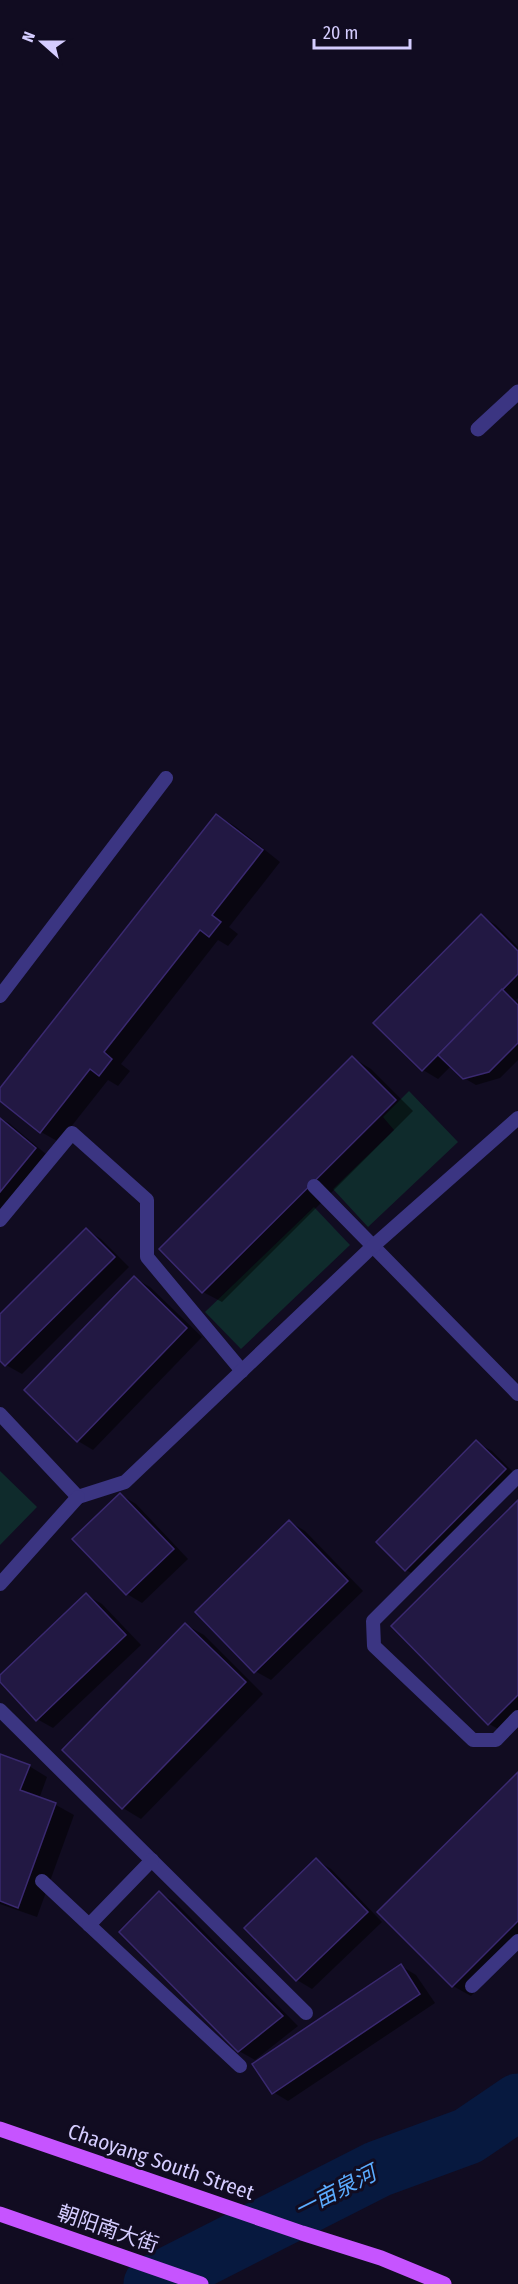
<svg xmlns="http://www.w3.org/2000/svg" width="518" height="2284" font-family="'Fira Sans Condensed','Noto Sans SC',sans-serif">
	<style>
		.green { fill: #0f2b2c }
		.shadow { fill: #0007 }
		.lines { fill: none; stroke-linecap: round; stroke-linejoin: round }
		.river { stroke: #07193f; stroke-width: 57 }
		.building { fill: #221843; stroke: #3a2970; stroke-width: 1.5 }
		.service { stroke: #3b3582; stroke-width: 14 }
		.minor { stroke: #3b3582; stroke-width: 15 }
		.primary { stroke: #c654ff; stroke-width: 15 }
		.labels { text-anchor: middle; stroke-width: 6; stroke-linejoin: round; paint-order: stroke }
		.street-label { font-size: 21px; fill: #d5cdff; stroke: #110c21 }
		.water-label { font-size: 22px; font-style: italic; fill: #5bacff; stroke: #110c21 }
	</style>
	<rect width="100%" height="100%" fill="#110c21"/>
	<!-- green -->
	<g class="green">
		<path d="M409,1091l49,51 -90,85 -35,-38 61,-59 -11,-13z"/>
		<path d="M314,1207l36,38 -109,104 -36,-37z"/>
		<path d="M0,1471l37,36 -37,38z"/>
	</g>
	<!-- shadow -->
	<g class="shadow">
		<path d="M217,816l18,10 45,36 -51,65 9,7 -10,12 -10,-6 -97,124 9,7 -12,15 -10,-6 -49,62 -18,-10 -41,-33v-9z"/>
		<path d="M481,916l15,9 22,22v51l-2,2 2,2v58l-18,18 -24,7 -12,-7 -13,-12 -13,13 -15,-9 -47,-47z"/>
		<path d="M353,1058l18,11 42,42 -191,191 -19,-10z"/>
		<path d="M0,1118l9,5 44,37 -53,64z"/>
		<path d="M86,1230l15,9 28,28 -107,107 -16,-9 -6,-6v-43z"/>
		<path d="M134,1278l16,9 52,50 -109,113 -15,-9z"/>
		<path d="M476,1442l16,9 26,26 -96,102 -16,-9 -28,-28z"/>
		<path d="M121,1495l15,9 52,55 -46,44 -15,-9 -53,-55z"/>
		<path d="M518,1502v222l-10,10 -19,-10z"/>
		<path d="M290,1522l15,9 58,60 -92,89 -16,-9z"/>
		<path d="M86,1595l16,9 39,41 -88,83 -16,-9 -37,-39v-3z"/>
		<path d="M186,1625l18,10 59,59 -122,125 -18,-11z"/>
		<path d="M0,1756l29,10 18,11 -8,22 17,6 18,10 -37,102 -37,-13z"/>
		<path d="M518,1774v176l-47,46 -18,-10z"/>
		<path d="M316,1860l15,9 51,53 -70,67 -15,-9 -51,-52z"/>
		<path d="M159,1893l16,9 123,124 -43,34 -16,-9z"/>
		<path d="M401,1966l15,9 19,28 -147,98 -15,-9z"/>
	</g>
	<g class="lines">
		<!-- river -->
		<path class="river" d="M152,2284l226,-115 90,-33 50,-34"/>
	</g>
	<!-- building -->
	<g class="building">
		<path d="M216,814l47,36 -51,65 9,7 -12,15 -9,-7 -96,122 8,7 -13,17 -9,-7 -50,64 -40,-32v-13z"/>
		<path d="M481,914l37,37v23l-96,97 -49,-48z"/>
		<path d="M502,989l16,16v38l-29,29 -26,7 -25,-24z"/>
		<path d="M352,1056l44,44 -194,193 -43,-44z"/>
		<path d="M0,1118l36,30 -36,44z"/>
		<path d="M86,1228l29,29 -110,109 -5,-5v-47z"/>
		<path d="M134,1276l53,52 -110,114 -53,-52z"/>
		<path d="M476,1440l30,29 -101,102 -29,-29z"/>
		<path d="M120,1493l54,56 -48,46 -54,-56z"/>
		<path d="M518,1500v195l-30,30 -97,-99z"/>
		<path d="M289,1520l59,61 -94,92 -59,-61z"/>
		<path d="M86,1593l40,42 -90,86 -36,-39v-7z"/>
		<path d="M185,1623l61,59 -124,127 -60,-59z"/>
		<path d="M0,1754l30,11 -10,25 36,13 -38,105 -18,-7z"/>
		<path d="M518,1772v149l-66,66 -75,-75z"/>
		<path d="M316,1858l52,54 -72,69 -52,-53z"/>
		<path d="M159,1891l124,125 -45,36 -119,-120z"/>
		<path d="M401,1964l19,30 -148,100 -20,-30z"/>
	</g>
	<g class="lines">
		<!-- service -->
		<g class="service">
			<path d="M0,996l166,-218"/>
			<path d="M314,1186l204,208"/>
			<path d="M0,1220l72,-87 75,67v57l95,114"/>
			<path d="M0,1414l78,83 47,-15 247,-235 146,-129"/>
			<path d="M518,1476l-145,145 1,25 99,94h23l22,-23"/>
			<path d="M0,1584l78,-87"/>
			<path d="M0,1710l306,303"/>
			<path d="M42,1881l198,185"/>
			<path d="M89,1925l63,-65"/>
			<path d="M472,1986l46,-45"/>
		</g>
		<!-- minor -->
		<path class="minor" d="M478,429l40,-37"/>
		<!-- primary -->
		<g class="primary">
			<path d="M0,2129l302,104 79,25 63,26"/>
			<path d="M0,2214l201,70"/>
		</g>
	</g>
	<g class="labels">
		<!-- street labels -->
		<g class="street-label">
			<text transform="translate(161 2162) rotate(19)" y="7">Chaoyang South Street</text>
			<text transform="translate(108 2229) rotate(19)" y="7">朝阳南大街</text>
		</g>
		<!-- water labels -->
		<g class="water-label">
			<text transform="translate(335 2191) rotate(-27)" y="8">一亩泉河</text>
		</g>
	</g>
	<!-- north arrow -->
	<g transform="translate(42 42) rotate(291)" stroke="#110c21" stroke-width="4.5" paint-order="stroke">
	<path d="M0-4.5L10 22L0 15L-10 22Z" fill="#d5cdff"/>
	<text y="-9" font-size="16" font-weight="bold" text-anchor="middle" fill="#d5cdff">N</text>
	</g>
	<!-- scale -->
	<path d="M314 39v9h96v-9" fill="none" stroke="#d5cdff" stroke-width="3"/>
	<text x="323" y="39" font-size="18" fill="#d5cdff" stroke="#110c21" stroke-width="4.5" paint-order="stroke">20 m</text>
</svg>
